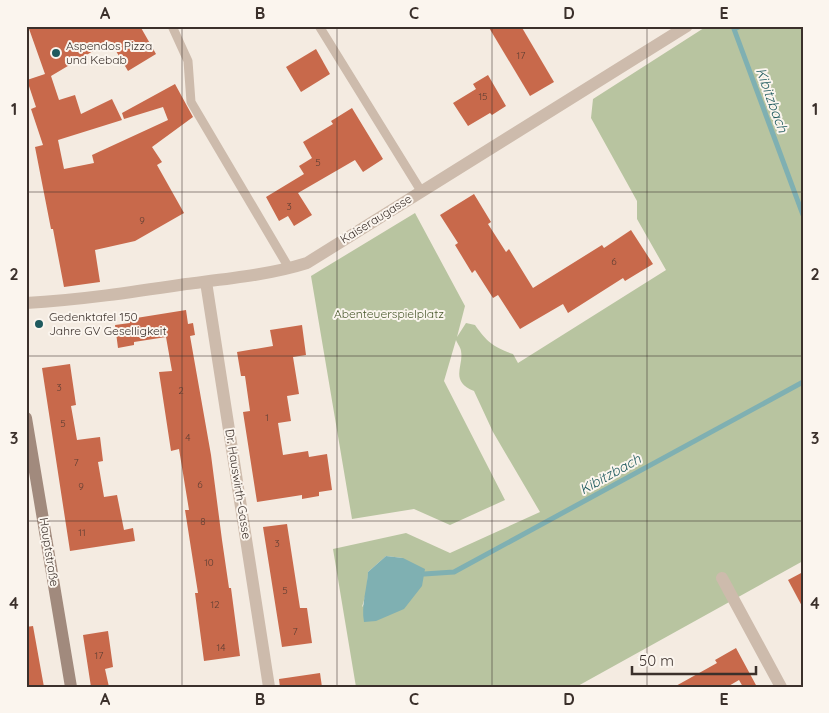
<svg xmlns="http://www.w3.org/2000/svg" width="829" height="713" font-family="Quicksand,sans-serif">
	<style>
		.green { fill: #b8c4a0; fill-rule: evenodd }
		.water { fill: #7fb0b2 }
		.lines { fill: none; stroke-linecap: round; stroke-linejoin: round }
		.stream { stroke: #7fb0b2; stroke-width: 5 }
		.building { fill: #c8694b }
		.service { stroke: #cdbbac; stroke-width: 9 }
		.minor { stroke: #cdbbac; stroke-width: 12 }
		.secondary { stroke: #a18a7d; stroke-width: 12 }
		.grid { fill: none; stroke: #3b302b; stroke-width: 1; stroke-opacity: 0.55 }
		.poi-dot { fill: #1f5a5e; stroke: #fbf5ee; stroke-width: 2 }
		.labels { text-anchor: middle; stroke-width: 4; stroke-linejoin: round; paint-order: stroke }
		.number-label { font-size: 10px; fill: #5e3e33 }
		.poi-label { font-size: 12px; fill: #3b302b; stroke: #fbf5ee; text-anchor: start }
		.street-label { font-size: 12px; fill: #3b302b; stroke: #fbf5ee }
		.park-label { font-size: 12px; fill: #4a5a2e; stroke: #fbf5ee }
		.water-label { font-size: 14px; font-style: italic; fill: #1f5a5e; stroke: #fbf5ee }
		.neatline { fill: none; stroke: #3b302b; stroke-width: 2 }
		.grid-label { font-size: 16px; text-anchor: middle; font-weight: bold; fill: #3b302b }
	</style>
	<rect width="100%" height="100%" fill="#f4ebe1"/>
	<!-- green -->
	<path class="green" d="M707,26h96v535l-227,126h-220l-23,-138 73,-16 44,20 90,-41 -47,-80 -19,-41c-25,-10 -10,-25 -13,-40 0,-3 -4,-8 -5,-11l-12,41 61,119 -55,25 -36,-16 -62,10 -41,-243 104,-63 50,93 -8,31 9,-14 9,2c12,17 18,22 38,29l5,9 148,-93 -29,-51v-18l-46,-83 2,-19zM386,556l17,2 -41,49 5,-17 1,-18z"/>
	<!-- water -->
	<path class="water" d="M386,556l17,2 22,11 -3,17 -18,23 -28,12 -12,1c-3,-17 3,-33 4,-50z"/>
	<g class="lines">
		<!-- stream -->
		<g class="stream">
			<path d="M741,26l-7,3 69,186"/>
			<path d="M424,574l30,-2 349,-190"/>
		</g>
	</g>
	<!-- building -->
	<g class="building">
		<path d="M28,26h112l16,28 -28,17 -18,-30 -59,35 8,24 16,-5 6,19 31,-15 10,21 -64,20 6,29 30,-6 -2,-8 76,-35 -5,-13 -39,12 -2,-6 53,-29 18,33 -41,30 10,15 -5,3 27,48 -49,28 -40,9 5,32 -36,5 -11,-58h-2l-16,-82 8,-2 -12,-36 5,-2 -9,-27 18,-6z"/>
		<path d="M488,26h33l33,56 -24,14z"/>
		<path d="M316,49l14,25 -29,18 -15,-25z"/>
		<path d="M488,75l18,31 -14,9 -2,-2 -22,13 -15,-23 23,-14 -3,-5z"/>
		<path d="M352,108l31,51 -20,13 -8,-12 -57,33 14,22 -18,11 -6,-10 -9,5 -13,-24 38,-23 -5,-8 13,-8 -9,-16 30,-18 -2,-3z"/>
		<path d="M474,194l17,28 -3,2 18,28 3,-3 24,39 69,-43 2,3 27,-18 22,34 -28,17 -2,-3 -55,35 -5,-9 -43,25 -22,-34 -5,3 -18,-28 -3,3 -17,-28 3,-2 -18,-28z"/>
		<path d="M186,310l2,14 5,-1 2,12 -5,1 21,119 11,85 7,48h2l9,68 -36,5 -9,-68h3l-13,-83h4l-10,-61 -8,2 -12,-79 13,-1 -6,-34 -32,5v3l-16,3 -3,-23 15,-2v-4z"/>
		<path d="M302,325l4,30 -13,2 6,37 -12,2 4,25 -13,2 5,32 25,-4 1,6 18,-3 5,36 -13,2v4l-17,3v-4l-45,7 -14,-90 7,-1 -5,-35h-4l-4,-24 36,-6 -3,-16z"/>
		<path d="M70,364l6,41 -5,1 6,34 23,-3 3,24 -5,1 6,35 13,-2 7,35 9,-2 2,13 -65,10 -28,-183z"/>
		<path d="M287,524l13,84h7l5,35 -30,4 -19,-120z"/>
		<path d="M803,572v36l-15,-28z"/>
		<path d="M33,626l7,39 4,22h-18v-60z"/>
		<path d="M108,631l5,36 -8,2 4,18h-18l-8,-52z"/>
		<path d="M736,648l21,39h-14l-4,-7 -12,7h-53l43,-24 -2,-3z"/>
		<path d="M320,673l2,14h-42l-1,-8z"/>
	</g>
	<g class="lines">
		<!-- service -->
		<g class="service">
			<path d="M172,26l16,35 3,41 98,166"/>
			<path d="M319,26l102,165"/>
		</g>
		<!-- minor -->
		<g class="minor">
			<path d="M206,282l63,405"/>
			<path d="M26,303c54,-3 107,-11 160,-19 40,-5 83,-9 121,-21l380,-237"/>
			<path d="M722,578l59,109"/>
		</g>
		<!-- secondary -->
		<path class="secondary" d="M26,418l45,269"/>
	</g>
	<!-- grid -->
	<path class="grid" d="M182,26v661M337,26v661M492,26v661M647,26v661M26,192h777M26,356h777M26,521h777"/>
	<!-- markers -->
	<g class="poi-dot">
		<circle cx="56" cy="53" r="5"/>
		<circle cx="39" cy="324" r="5"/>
	</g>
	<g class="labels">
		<!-- number labels -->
		<g class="number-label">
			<text x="521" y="59">17</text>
			<text x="483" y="100">15</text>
			<text x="318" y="166">5</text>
			<text x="289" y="210">3</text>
			<text x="142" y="224">9</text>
			<text x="614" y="265">6</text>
			<text x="59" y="391">3</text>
			<text x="181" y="394">2</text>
			<text x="267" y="421">1</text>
			<text x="63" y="427">5</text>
			<text x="188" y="441">4</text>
			<text x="76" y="466">7</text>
			<text x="200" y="488">6</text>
			<text x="81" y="490">9</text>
			<text x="203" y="525">8</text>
			<text x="82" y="536">11</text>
			<text x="277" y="547">3</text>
			<text x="209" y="566">10</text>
			<text x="285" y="594">5</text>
			<text x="215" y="608">12</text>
			<text x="295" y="635">7</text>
			<text x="221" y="651">14</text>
			<text x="99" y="659">17</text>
		</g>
		<!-- poi labels -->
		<g class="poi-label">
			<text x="66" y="50">Aspendos Pizza<tspan x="66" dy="14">und Kebab</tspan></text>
			<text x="49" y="321">Gedenktafel 150<tspan x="49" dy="14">Jahre GV Geselligkeit</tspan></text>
		</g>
		<!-- street labels -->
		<g class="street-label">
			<text transform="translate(376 219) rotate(-32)" y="4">Kaiseraugasse</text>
			<text transform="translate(238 484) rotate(81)" y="4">Dr. Hauswirth-Gasse</text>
			<text transform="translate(49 552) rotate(81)" y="4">Hauptstraße</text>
		</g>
		<!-- park labels -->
		<g class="park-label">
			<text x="389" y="318">Abenteuerspielplatz</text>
		</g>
		<!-- water labels -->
		<g class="water-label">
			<text transform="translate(772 100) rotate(70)" y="5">Kibitzbach</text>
			<text transform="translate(610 474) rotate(-29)" y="5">Kibitzbach</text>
		</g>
	</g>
	<!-- border -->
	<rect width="829" height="713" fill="none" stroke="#fbf5ee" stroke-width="55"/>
	<!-- scale -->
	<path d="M632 666v8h124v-8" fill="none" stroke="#3b302b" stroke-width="2.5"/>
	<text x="639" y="666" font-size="15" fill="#3b302b" stroke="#fbf5ee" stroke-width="4" paint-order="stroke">50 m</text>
	<rect x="28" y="28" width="774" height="658" class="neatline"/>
	<g class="grid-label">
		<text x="105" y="19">A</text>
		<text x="260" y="19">B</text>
		<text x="414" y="19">C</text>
		<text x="569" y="19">D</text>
		<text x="724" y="19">E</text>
		<text x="14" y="115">1</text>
		<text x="815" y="115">1</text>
		<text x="14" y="280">2</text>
		<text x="815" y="280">2</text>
		<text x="14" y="444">3</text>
		<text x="815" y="444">3</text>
		<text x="14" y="609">4</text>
		<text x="815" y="609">4</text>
		<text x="105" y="705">A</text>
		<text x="260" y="705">B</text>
		<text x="414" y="705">C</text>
		<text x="569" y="705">D</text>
		<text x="724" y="705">E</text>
	</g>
</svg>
